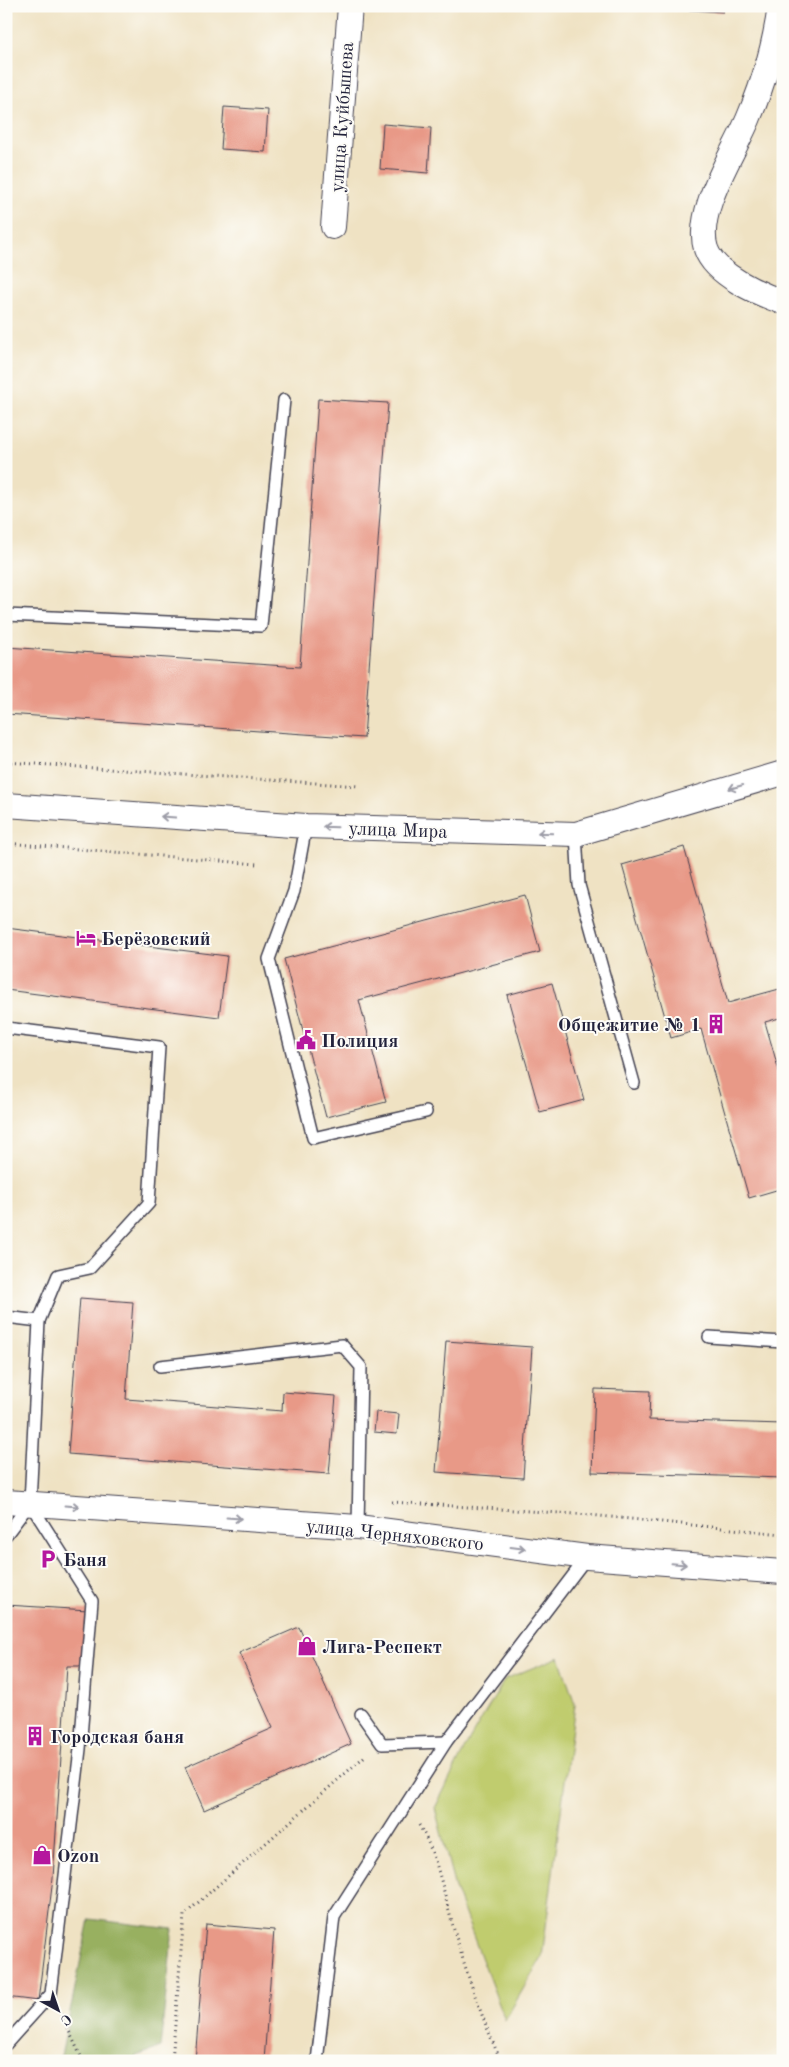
<svg xmlns="http://www.w3.org/2000/svg" width="789" height="2067" font-family="'Old Standard TT',serif">
	<style>
		.green { fill: #c0cc6e; stroke: #717754 }
		.forest { fill: #98b061; stroke: #5d694e }
		.building { fill: #e89987 }
		.lines { fill: none; stroke-linecap: round; stroke-linejoin: round }
		.service-casing { stroke: #413f4f; stroke-width: 14 }
		.minor-casing { stroke: #413f4f; stroke-width: 26 }
		.path { stroke: #413f4f; stroke-width: 3; stroke-dasharray: 1 4; stroke-linecap: butt }
		.service { stroke: #fff; stroke-width: 11 }
		.minor { stroke: #fff; stroke-width: 24 }
		.oneway { stroke: #9c9ca7 }
		.labels { text-anchor: middle; stroke-width: 4; stroke-linejoin: round; paint-order: stroke }
		.street-label { font-size: 19px; fill: #22223b; stroke: #fdfcf7 }
		.poi-label { font-size: 19px; font-weight: bold; fill: #22223b; stroke: #fdfcf7; text-anchor: start }
	</style>
	<rect width="100%" height="100%" fill="#fdfcf7"/>
	<filter id="ink" filterUnits="userSpaceOnUse"><feTurbulence type="fractalNoise" baseFrequency=".02" numOctaves="2"/><feDisplacementMap in="SourceGraphic" scale="10" xChannelSelector="R" yChannelSelector="G"/><feConvolveMatrix kernelMatrix="1 2 1 2 8 2 1 2 1" color-interpolation-filters="sRGB"/></filter>
	<filter id="wash" filterUnits="userSpaceOnUse"><feTurbulence type="fractalNoise" baseFrequency=".0096" numOctaves="4" result="noise"/><feDisplacementMap in="SourceGraphic" scale="20" xChannelSelector="R" yChannelSelector="G"/><feGaussianBlur stdDeviation="1.12" result="paint"/><feColorMatrix in="noise" values="0 0 0 0 0 0 0 0 0 0 0 0 0 0 0 0 0 1.4 0 .05"/><feComposite in="paint" operator="in"/></filter>
	<g filter="url(#wash)">
		<rect width="100%" height="100%" fill="#efe2c3"/>
		<!-- green -->
		<path class="green" d="M559,1657l16,47 -33,253 -37,63 -50,-132 -20,-80 33,-66 37,-63z"/>
		<!-- forest -->
		<path class="forest" d="M89,1919l84,10 -13,119 -24,8 -1,5h-75z"/>
		<g id="blocks">
			<!-- building -->
			<g class="building">
				<path d="M675,6h49l-1,6 -48,-3z"/>
				<path d="M224,107l44,3 -3,42 -44,-3z"/>
				<path d="M383,124l48,4 -3,45 -48,-4z"/>
				<path d="M318,399l70,4 -24,335 -358,-24v-67l294,20z"/>
				<path d="M684,847l44,156 55,-15v29l-18,5 18,63v103l-34,10 -48,-169 -30,9 -49,-173z"/>
				<path d="M525,895l15,57 -181,48 27,102 -60,15 -42,-158z"/>
				<path d="M6,928l221,28 -8,61 -213,-27z"/>
				<path d="M552,983l32,117 -44,12 -33,-117z"/>
				<path d="M80,1298l53,4 -7,97 156,12 1,-19 53,4 -7,78 -261,-20z"/>
				<path d="M446,1341l86,6 -9,131 -87,-6z"/>
				<path d="M595,1389l55,2 -1,29 134,4v54l-191,-6z"/>
				<path d="M376,1412l23,2 -2,20 -23,-2z"/>
				<path d="M6,1605l82,5 -1,56h-20l-14,212 -15,123 -32,-4z"/>
				<path d="M299,1627l52,117 -147,66 -19,-43 88,-39 -34,-75z"/>
				<path d="M206,1924l68,6 -10,131h-69z"/>
			</g>
		</g>
	</g>
	<g filter="url(#ink)">
		<use href="#blocks" fill-opacity="0" stroke="#413f4f" stroke-width="1"/>
		<g class="lines">
			<defs>
				<g id="service">
					<path d="M6,615l255,11 23,-226"/>
					<path d="M306,826l-12,65 -25,68 44,179 113,-26"/>
					<path d="M576,834l3,51 55,198"/>
					<path d="M6,1028l153,19 -10,156 -59,65 -32,7 -19,46 -9,182 -24,32"/>
					<path d="M6,1317l33,4"/>
					<path d="M709,1337l74,5"/>
					<path d="M160,1366l182,-21 19,22 -3,160"/>
					<path d="M361,1714l21,30 64,-2"/>
					<path d="M6,2044l45,-50 29,-245 12,-148 -61,-96"/>
					<path d="M317,2061l17,-144 112,-175 141,-185"/>
				</g>
				<g id="minor">
					<path d="M780,6c-5,37 -16,76 -31,111 -14,35 -55,94 -43,132 9,26 53,45 77,53"/>
					<path d="M333,227l17,-221"/>
					<path d="M6,805l300,21 270,8 207,-61"/>
					<path d="M6,1502l352,25 229,30 196,15"/>
				</g>
			</defs>
			<!-- service casing -->
			<use href="#service" class="service-casing"/>
			<!-- minor casing -->
			<use href="#minor" class="minor-casing"/>
			<!-- path -->
			<g class="path">
				<path d="M6,762l353,24"/>
				<path d="M6,843l251,21"/>
				<path d="M392,1502l198,13 193,19"/>
				<path d="M419,1825c19,32 25,70 35,105 13,44 28,89 47,131"/>
				<path d="M61,2014l22,47"/>
				<path d="M172,2061l12,-146 181,-159"/>
			</g>
			<!-- service -->
			<use href="#service" class="service"/>
			<!-- minor -->
			<use href="#minor" class="minor"/>
		</g>
		<!-- one-way arrows -->
		<defs><path id="oneway-shaft" d="M-6 0H5M1.5-3L5.5 0L1.5 3" fill="none" stroke-width="1.6" stroke-linecap="round" stroke-linejoin="round" transform="scale(1.25)"/></defs>
		<g class="oneway">
			<use href="#oneway-shaft" transform="translate(736 787) rotate(164)"/>
			<use href="#oneway-shaft" transform="translate(168 817) rotate(-176)"/>
			<use href="#oneway-shaft" transform="translate(330 827) rotate(-178)"/>
			<use href="#oneway-shaft" transform="translate(545 833) rotate(-178)"/>
			<use href="#oneway-shaft" transform="translate(72 1506) rotate(4)"/>
			<use href="#oneway-shaft" transform="translate(234 1518) rotate(4)"/>
			<use href="#oneway-shaft" transform="translate(518 1548) rotate(7)"/>
			<use href="#oneway-shaft" transform="translate(679 1564) rotate(5)"/>
		</g>
	</g>
	<!-- icons -->
	<defs>
		<symbol id="hotel-bare" viewBox="-9 -9 18 18"><path d="M-6-4.5h1.5V1H6V5H4.5V3h-9V5H-6ZM-4 0a1.8 1.8 0 1 1 3.6 0ZM.5 0V-2.5h3Q6-2.5 6 0Z" fill="#b5179e" stroke="#fdfcf7" stroke-width="2.5" paint-order="stroke"/></symbol>
		<symbol id="building-bare" viewBox="-9 -9 18 18"><path d="M-4-6H4V6H1V3H-1V6H-4ZM-2.5-4.3h1.7v1.8h-1.7ZM.8-4.3h1.7v1.8H.8ZM-2.5-1h1.7V.8h-1.7ZM.8-1h1.7V.8H.8Z" fill="#b5179e" stroke="#fdfcf7" stroke-width="2.5" paint-order="stroke"/></symbol>
		<symbol id="civic-bare" viewBox="-9 -9 18 18"><path d="M-.6-6.5H3V-4.5H.6V-3L4-1V1h2V6H-6V1h2V-1L-.6-3ZM-1.2 2.5V6h2.4V2.5Z" fill="#b5179e" stroke="#fdfcf7" stroke-width="2.5" paint-order="stroke"/></symbol>
		<symbol id="parking-bare" viewBox="-9 -9 18 18"><path d="M-3.5-5.5H1a3.5 3.5 0 0 1 0 7H-1V5.5H-3.5ZM-1-3.4V-.6H.8a1.4 1.4 0 0 0 0-2.8Z" fill="#b5179e" stroke="#fdfcf7" stroke-width="2.5" paint-order="stroke"/></symbol>
		<symbol id="shop-bare" viewBox="-9 -9 18 18"><path d="M-5-2.5h2.3a2.7 3.5 0 0 1 5.4 0H5L5.5 6h-11ZM-1.5-2.5h3a1.5 2.3 0 0 0-3 0Z" fill="#b5179e" stroke="#fdfcf7" stroke-width="2.5" paint-order="stroke"/></symbol>
	</defs>
	<g fill-rule="evenodd">
		<use href="#hotel-bare" x="72" y="924" width="28" height="28"/>
		<use href="#building-bare" x="702" y="1010" width="28" height="28"/>
		<use href="#civic-bare" x="292" y="1026" width="28" height="28"/>
		<use href="#parking-bare" x="34" y="1545" width="28" height="28"/>
		<use href="#shop-bare" x="293" y="1632" width="28" height="28"/>
		<use href="#building-bare" x="21" y="1722" width="28" height="28"/>
		<use href="#shop-bare" x="28" y="1841" width="28" height="28"/>
	</g>
	<g class="labels">
		<!-- street labels -->
		<g class="street-label">
			<text transform="translate(341 117) rotate(-86)" y="7">улица Куйбышева</text>
			<text transform="translate(398 829) rotate(2)" y="7">улица Мира</text>
			<text transform="translate(395 1534) rotate(6)" y="7">улица Черняховского</text>
		</g>
		<!-- poi labels -->
		<g class="poi-label">
			<text x="101" y="945">Берёзовский</text>
			<text x="701" y="1031" text-anchor="end">Общежитие № 1</text>
			<text x="321" y="1047">Полиция</text>
			<text x="63" y="1566">Баня</text>
			<text x="322" y="1653">Лига-Респект</text>
			<text x="50" y="1743">Городская баня</text>
			<text x="57" y="1862">Ozon</text>
		</g>
	</g>
	<!-- margin -->
	<rect width="789" height="2067" fill="none" stroke="#fdfcf7" stroke-width="25"/>
	<!-- north arrow -->
	<g transform="translate(58 2010) rotate(140)" stroke="#fdfcf7" stroke-width="4" paint-order="stroke">
	<path d="M0-4L9 19L0 12L-9 19Z" fill="#22223b"/>
	<text y="-8" font-size="14" font-weight="bold" text-anchor="middle" fill="#22223b">С</text>
	</g>
</svg>
